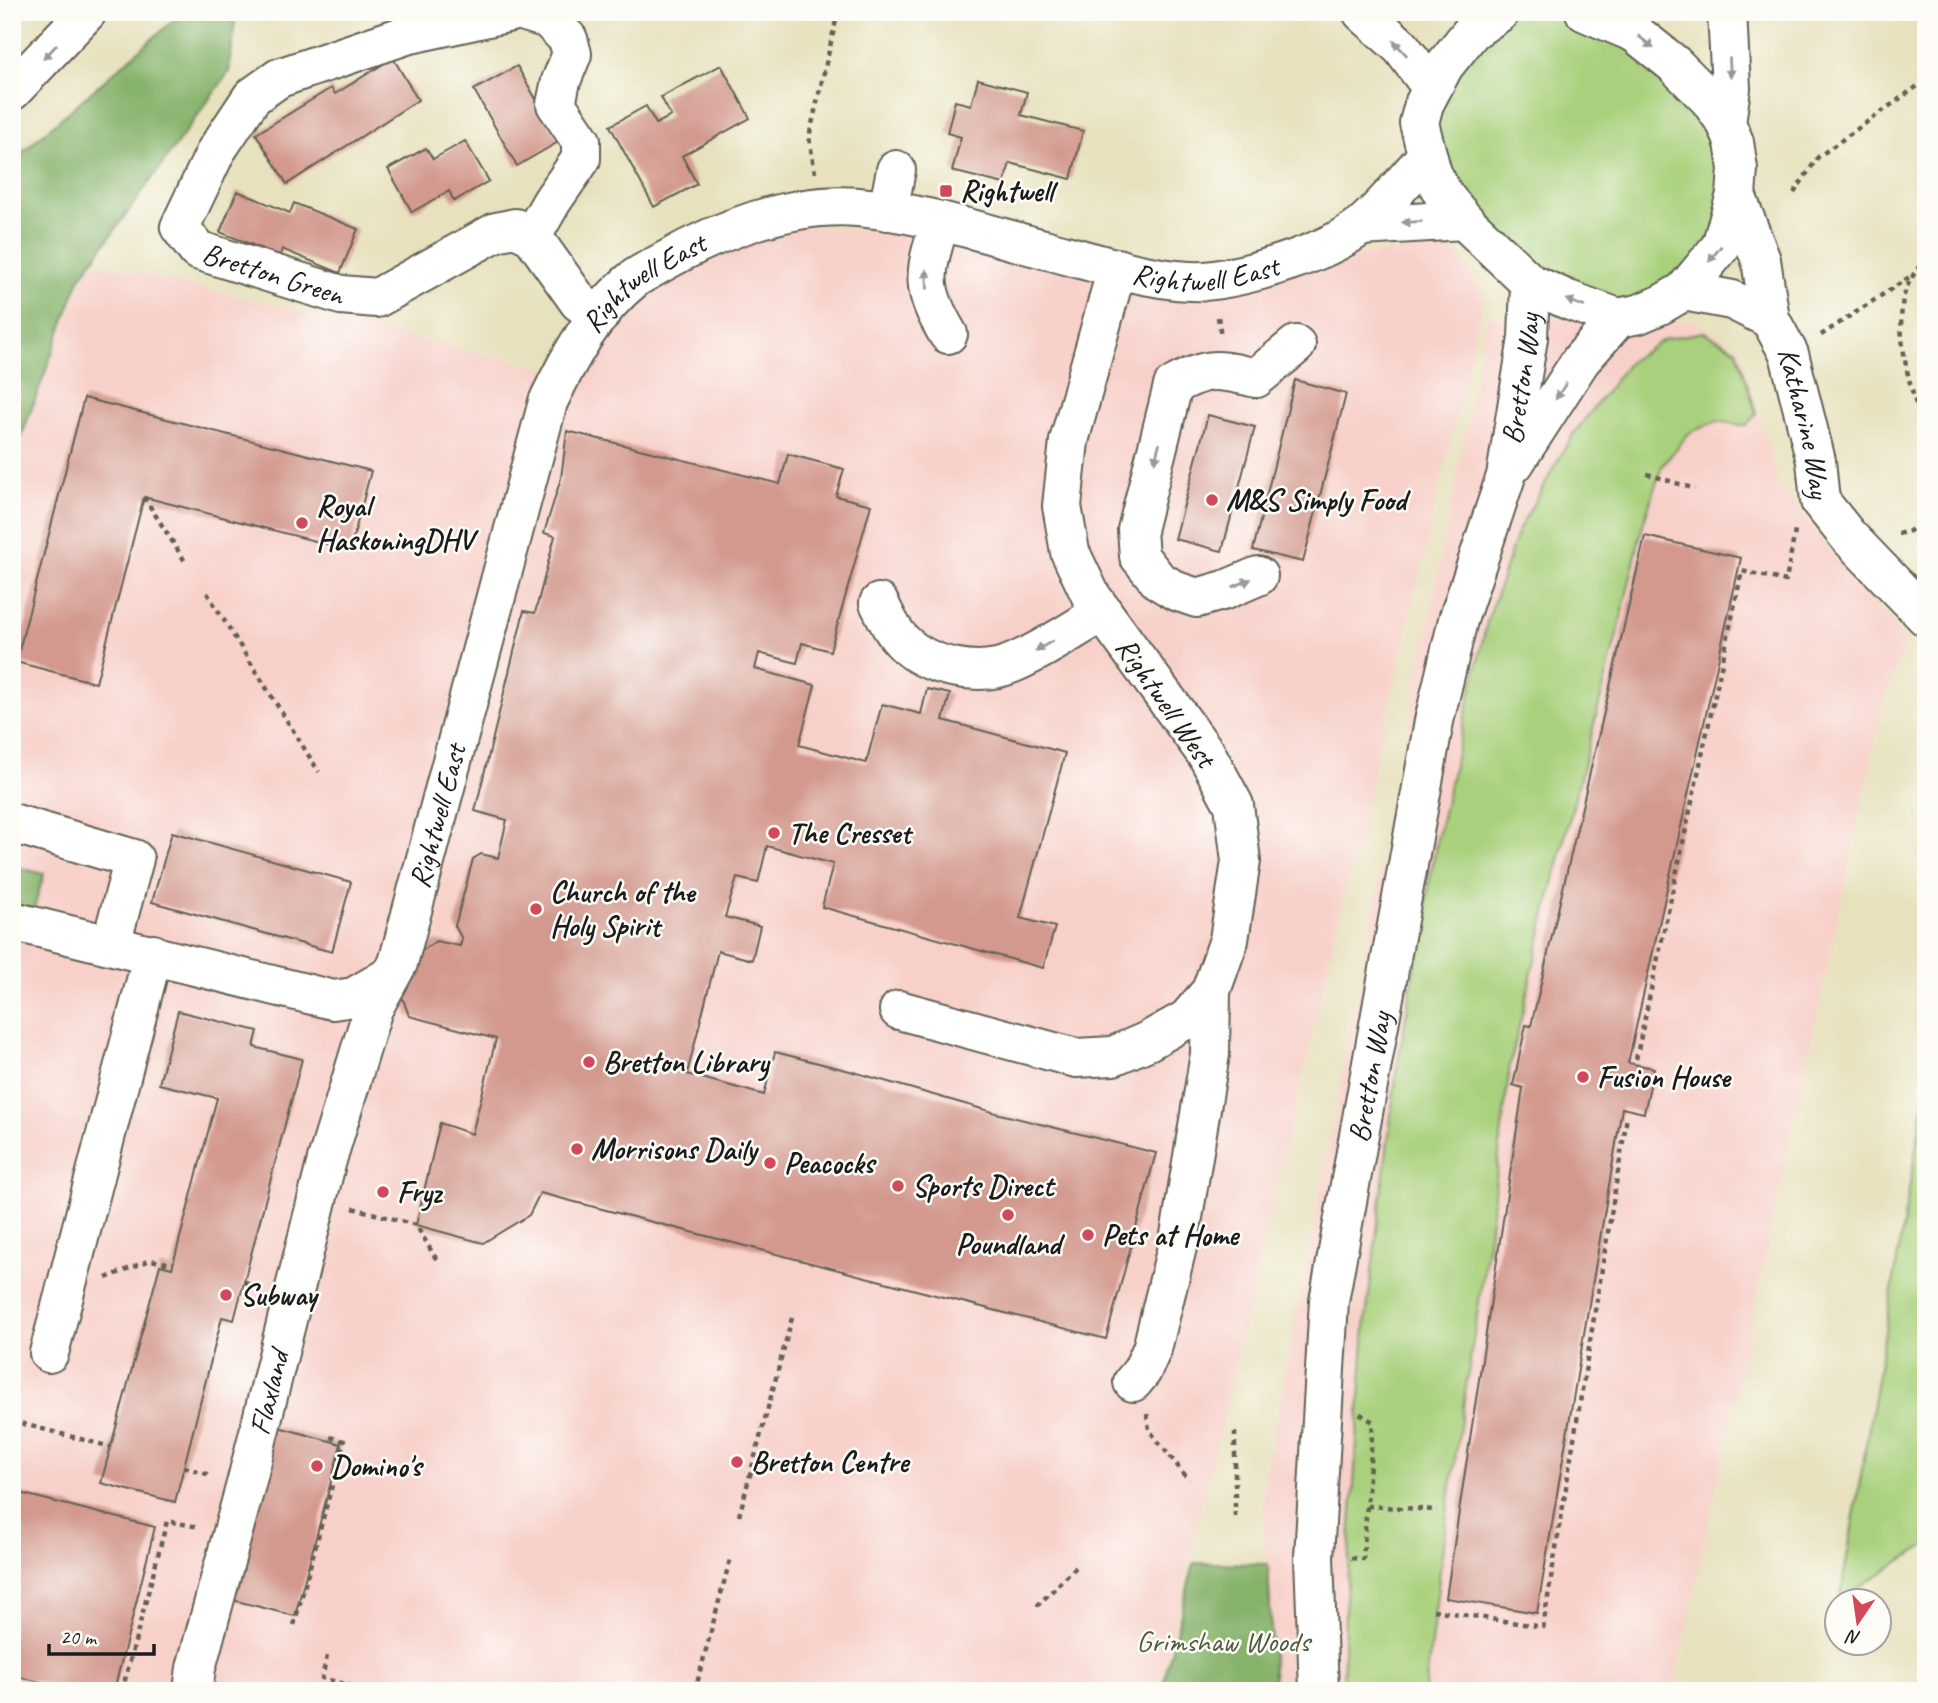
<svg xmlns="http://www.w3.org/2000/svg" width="1938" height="1703" font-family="Caveat,sans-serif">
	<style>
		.built { fill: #f7d0c9 }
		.green { fill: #a9d07b; stroke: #62764c; stroke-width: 2 }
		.forest { fill: #86b26b; stroke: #516744; stroke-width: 2 }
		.building { fill: #d3998e }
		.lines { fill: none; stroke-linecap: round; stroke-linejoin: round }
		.minor-casing { stroke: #636154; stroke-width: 42 }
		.highway-casing { stroke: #636154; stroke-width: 42 }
		.path { stroke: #636154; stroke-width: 4.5; stroke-dasharray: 5 5; stroke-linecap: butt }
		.minor { stroke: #fff; stroke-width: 38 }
		.highway { stroke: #fff; stroke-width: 38 }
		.oneway { fill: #999 }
		.poi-dot { fill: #d1495b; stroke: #fdfcf7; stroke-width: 2.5 }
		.labels { text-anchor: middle; stroke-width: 5; stroke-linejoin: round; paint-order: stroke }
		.poi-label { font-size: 30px; font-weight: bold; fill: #1c1c1c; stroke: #fdfcf7; text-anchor: start }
		.street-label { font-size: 30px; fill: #1c1c1c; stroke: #fdfcf7 }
		.park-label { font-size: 30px; fill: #4d5b3d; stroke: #fdfcf7 }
	</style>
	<rect width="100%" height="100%" fill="#fdfcf7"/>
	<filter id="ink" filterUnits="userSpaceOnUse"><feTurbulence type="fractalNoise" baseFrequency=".0143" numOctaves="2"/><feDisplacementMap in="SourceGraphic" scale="14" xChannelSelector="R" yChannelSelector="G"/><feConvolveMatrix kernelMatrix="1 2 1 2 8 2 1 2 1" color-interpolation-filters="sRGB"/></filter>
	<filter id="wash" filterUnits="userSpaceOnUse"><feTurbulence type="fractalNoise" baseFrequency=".00686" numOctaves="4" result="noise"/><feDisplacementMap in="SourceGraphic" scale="28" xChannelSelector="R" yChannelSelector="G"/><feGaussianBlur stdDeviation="1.57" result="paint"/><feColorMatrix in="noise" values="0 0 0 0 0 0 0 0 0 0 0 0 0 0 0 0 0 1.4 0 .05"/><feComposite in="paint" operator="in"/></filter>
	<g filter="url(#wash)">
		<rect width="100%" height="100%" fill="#e7e1bd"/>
		<!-- built -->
		<g class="built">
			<path d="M801,226l162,12 221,55 200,-42 68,-3 33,46 -326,1397h-1147v-1239l79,-190 485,114 72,-83 104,-51z"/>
			<path d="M1487,316l205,5 47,27 40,136 75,97 53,59 -24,64 -210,987h-400l-11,-196z"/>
		</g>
		<!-- green -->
		<g class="green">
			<path d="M1500,12h85l141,111 -5,123 -103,72 -154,-98 -40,-116z"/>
			<path d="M1704,332l33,18 19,63 -9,13 -30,-5 -28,12 -27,33 -19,58 -27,115 -61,236 -45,190 -21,170 -41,271 -23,185h-82l2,-80 20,-284 32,-259 40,-229 50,-217 31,-91 54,-95 58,-75 35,-22z"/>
			<path d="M1926,1089v456l-86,54z"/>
		</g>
		<!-- forest -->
		<g class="forest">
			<path d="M183,12h53l-7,60 -149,206 -68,184v-301z"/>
			<path d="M12,866l32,8 -10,35 -22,-3z"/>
			<path d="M1194,1563l74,1 6,127h-113z"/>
		</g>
		<g id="blocks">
			<!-- building -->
			<g class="building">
				<path d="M393,58l25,42 -131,84 -31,-50 75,-46 4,6z"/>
				<path d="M721,65l29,53 -68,38 15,28 -43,23 -44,-81 36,-20 10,18 15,-8 -10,-19z"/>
				<path d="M517,66l43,75 -43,25 -43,-76z"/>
				<path d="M978,79l49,13 -6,23 62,16 -12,48 -61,-16 -6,21 -52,-13 9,-34 -14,-4 8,-32 16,4z"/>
				<path d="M465,141l24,40 -35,20 -5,-10 -37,21 -24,-43 38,-21 7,11z"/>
				<path d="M237,191l53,22 4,-10 64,26 -18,44 -58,-24 -2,7 -60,-24z"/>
				<path d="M1295,380l51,14 -43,168 -50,-12z"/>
				<path d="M84,398l287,73 -21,79 -206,-53 -48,186 -80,-21z"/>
				<path d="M1208,415l47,12 -33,124 -47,-12z"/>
				<path d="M567,431l213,53 8,-30 56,15 -8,27 35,9 -41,146 -28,-8 -5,20 -38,-10 -4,16 60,16 -16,60 67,18 16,-59 39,10 6,-25 23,5 -7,26 122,33 -45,165 35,9 -12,41 -221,-61 11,-43 -66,-18 -9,37 -21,-5 -12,39 35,9 -8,34 -34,-9 -31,123 77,21 11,-43 75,19 146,42 160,40 -50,186 -566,-146 -11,22 -46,28 -67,-18 24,-102 32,11 24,-95 -87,-23 -16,-45 43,-30 24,5 2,-7 -7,-13 18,-67 8,-5 17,4 9,-38 -32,-9 49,-200 11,2 20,-77 -11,-3 17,-55z"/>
				<path d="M1645,536l96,22 -113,505 26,5 -10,45 -22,-5 -85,505 -91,-15 77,-510 -10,-3 13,-60 5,1z"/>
				<path d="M172,832l179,50 -19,70 -180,-50z"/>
				<path d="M178,1011l80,20 -4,16 48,12 -68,261 -12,-3 -47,185 -74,-19 59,-218 12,3 45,-170 -58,-14z"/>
				<path d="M271,1425l70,19 -46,172 -70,-18z"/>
				<path d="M12,1491l143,36 -41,164h-38l-64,-16z"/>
			</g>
		</g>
	</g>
	<g filter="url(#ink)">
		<use href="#blocks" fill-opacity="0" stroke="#636154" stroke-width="2"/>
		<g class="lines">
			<defs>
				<g id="minor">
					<path id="s1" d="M511,12l-105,23 -127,43 -27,19 -36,54 -36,76 17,23 144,45 36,3 119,-66 19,-4 17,8 47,66 20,14"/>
					<path d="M525,12l23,7 20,20 4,15 -11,27 -5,23 25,37v18l-29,42 -20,35"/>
					<path d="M1362,12l39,35 31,41"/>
					<path d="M1500,12l-28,19 -28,35 -20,38 -5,19 13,50 12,23 20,24 66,63 38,17 50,18 21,-4 23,-10 22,-13 37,-45 15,-51 2,-26 -4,-27 -8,-19 -17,-24 -35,-35 -39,-31 -50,-21"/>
					<path d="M1726,123l5,-35 -4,-76"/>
					<path id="s2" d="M1736,195l25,65 9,59 19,35 27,107 4,40 28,35 78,81"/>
					<path d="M888,211l8,-41"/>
					<path d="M940,221c-15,52 -21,65 8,113"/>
					<path d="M1361,226l103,-6"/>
					<path d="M1684,291l48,9 38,19"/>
					<path d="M1514,464l67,-104 37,-42"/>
					<path d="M1258,576l-33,14 -28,8 -21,-7 -18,-11 -19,-24 -2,-26 36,-144c34,-20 46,-17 83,-8l40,-33"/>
					<path d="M879,603c7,13 12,27 23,38 25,26 77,37 111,22 31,-13 61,-34 90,-51"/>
					<path d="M12,823l122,36 -23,85"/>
					<path d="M12,921l321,79 21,-3 36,-21"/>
					<path d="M899,1010l177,48 37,-2 35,-15 39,-22 24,-28 18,-51 12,-79 -7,-56 -27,-50 -116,-159 -21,-44 -8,-46 7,-65 48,-173"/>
					<path d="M49,1353l104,-399"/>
					<path d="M1133,1382l9,-11 10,-22 28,-114 30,-181 1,-63"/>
					<path id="s3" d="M193,1691l3,-23 50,-184 81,-324 46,-151 25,-46 150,-561c21,-45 47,-92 87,-124 9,-6 19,-11 28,-16 56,-32 129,-61 195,-55 63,5 125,26 186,42 46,12 124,38 170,31 42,-6 115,-28 148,-55 22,-18 44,-47 65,-69"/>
					<path id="s4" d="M1319,1691l-5,-134 15,-256 105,-580 24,-101 48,-144 22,-138 2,-55"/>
				</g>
				<path id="highway" d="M12,91l75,-79"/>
			</defs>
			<!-- minor casing -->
			<use href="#minor" class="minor-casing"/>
			<!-- highway casing -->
			<use href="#highway" class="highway-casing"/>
			<!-- path -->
			<g class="path">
				<path d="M815,173l-6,-36 29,-125"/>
				<path d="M1794,193l24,-36 108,-77"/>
				<path d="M1926,257c-9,12 -20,27 -23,42 -7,39 8,97 23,132"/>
				<path d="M1218,317l3,19"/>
				<path d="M1821,335l93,-61"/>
				<path d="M1647,474l48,15"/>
				<path d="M144,497l42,66"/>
				<path d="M1898,534l12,-3 16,-18"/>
				<path d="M207,593l112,179"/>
				<path d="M1636,1059l106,-488 44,10 9,-50"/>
				<path d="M353,1208l63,17 22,37"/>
				<path d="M106,1278l44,-18 23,4"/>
				<path d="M244,1282l16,4"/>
				<path d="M1147,1414l2,16 40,50"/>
				<path d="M12,1421l99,26"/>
				<path d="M1235,1432v88"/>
				<path d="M184,1467l26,8"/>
				<path d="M1367,1506l70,4"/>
				<path d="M739,1516l53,-198"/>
				<path d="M1351,1558l12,1 10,-137 -14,-9"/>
				<path d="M1037,1606l40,-40"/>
				<path d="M1433,1610l110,17 84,-510"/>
				<path d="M294,1625l50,-184 -18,-5"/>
				<path d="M327,1656l-5,22 49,13"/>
				<path d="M68,1691l1,-2"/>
				<path d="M122,1691l45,-170 32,6"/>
				<path d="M695,1691l36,-135"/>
			</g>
			<!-- minor -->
			<use href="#minor" class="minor"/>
			<!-- highway -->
			<use href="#highway" class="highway"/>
		</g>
		<!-- one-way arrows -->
		<defs><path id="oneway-solid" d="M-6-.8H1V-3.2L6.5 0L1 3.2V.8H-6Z" transform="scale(1.75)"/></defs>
		<g class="oneway">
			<use href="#oneway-solid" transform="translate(1646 42) rotate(39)"/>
			<use href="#oneway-solid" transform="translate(1400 48) rotate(-133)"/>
			<use href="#oneway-solid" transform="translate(50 52) rotate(133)"/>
			<use href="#oneway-solid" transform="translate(1730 68) rotate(87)"/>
			<use href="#oneway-solid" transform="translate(1412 222) rotate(177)"/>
			<use href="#oneway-solid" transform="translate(1715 254) rotate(128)"/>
			<use href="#oneway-solid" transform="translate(927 279) rotate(-93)"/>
			<use href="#oneway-solid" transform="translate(1575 303) rotate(-159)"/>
			<use href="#oneway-solid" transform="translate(1561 391) rotate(123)"/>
			<use href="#oneway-solid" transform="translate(1157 453) rotate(104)"/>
			<use href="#oneway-solid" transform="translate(1242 583) rotate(-23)"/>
			<use href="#oneway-solid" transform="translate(1044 646) rotate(150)"/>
		</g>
	</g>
	<!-- markers -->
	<g class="poi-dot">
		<rect x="939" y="184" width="14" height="14" rx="3.5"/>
		<circle cx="1212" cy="500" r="7"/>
		<circle cx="302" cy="523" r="7"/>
		<circle cx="774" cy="833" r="7"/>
		<circle cx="536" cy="909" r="7"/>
		<circle cx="589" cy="1062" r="7"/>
		<circle cx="1583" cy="1077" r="7"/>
		<circle cx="577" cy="1149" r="7"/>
		<circle cx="770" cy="1163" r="7"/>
		<circle cx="898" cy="1186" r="7"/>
		<circle cx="383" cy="1192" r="7"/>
		<circle cx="1008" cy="1215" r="7"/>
		<circle cx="1088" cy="1235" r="7"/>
		<circle cx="226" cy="1295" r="7"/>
		<circle cx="737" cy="1462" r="7"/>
		<circle cx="317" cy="1466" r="7"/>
	</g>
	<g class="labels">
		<!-- poi labels -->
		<g class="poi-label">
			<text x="960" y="201">Rightwell</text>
			<text x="1226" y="510">M&amp;S Simply Food</text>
			<text x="316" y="516">Royal<tspan x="316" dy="34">HaskoningDHV</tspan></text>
			<text x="788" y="843">The Cresset</text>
			<text x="550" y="902">Church of the<tspan x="550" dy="34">Holy Spirit</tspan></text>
			<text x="603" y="1072">Bretton Library</text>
			<text x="1597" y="1087">Fusion House</text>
			<text x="591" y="1159">Morrisons Daily</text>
			<text x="784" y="1173">Peacocks</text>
			<text x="912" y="1196">Sports Direct</text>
			<text x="397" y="1202">Fryz</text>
			<text x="1102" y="1245">Pets at Home</text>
			<text x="1008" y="1254" text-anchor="middle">Poundland</text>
			<text x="240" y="1305">Subway</text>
			<text x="751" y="1472">Bretton Centre</text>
			<text x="331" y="1476">Domino's</text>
		</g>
		<!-- street labels -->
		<g class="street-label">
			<text dy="10" stroke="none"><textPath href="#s3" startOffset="2086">Rightwell East</textPath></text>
			<text dy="10" stroke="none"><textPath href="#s1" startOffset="532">Bretton Green</textPath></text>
			<text dy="10" stroke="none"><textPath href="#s3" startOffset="1496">Rightwell East</textPath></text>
			<text dy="10" stroke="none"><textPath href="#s4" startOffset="1334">Bretton Way</textPath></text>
			<text dy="10" stroke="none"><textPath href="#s2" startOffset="240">Katharine Way</textPath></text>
			<text transform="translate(1166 702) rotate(55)" y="10">Rightwell West</text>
			<text dy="10" stroke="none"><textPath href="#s3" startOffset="910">Rightwell East</textPath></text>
			<text dy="10" stroke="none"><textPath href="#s4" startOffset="618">Bretton Way</textPath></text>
			<text dy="10" stroke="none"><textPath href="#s3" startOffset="308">Flaxland</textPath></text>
		</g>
		<!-- park labels -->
		<g class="park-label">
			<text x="1223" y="1651">Grimshaw Woods</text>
		</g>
	</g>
	<!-- margin -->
	<rect width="1938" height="1703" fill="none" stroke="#fdfcf7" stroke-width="42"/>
	<!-- north arrow -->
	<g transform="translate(1858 1622) rotate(193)"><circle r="33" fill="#fdfcf7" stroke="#a3a29f" stroke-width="2"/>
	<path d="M0-5L12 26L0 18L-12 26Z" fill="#d1495b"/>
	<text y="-10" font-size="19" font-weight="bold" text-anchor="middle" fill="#1c1c1c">N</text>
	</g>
	<!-- scale -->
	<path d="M49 1644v10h105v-10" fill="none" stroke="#1c1c1c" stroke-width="3.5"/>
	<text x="60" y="1644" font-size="21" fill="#1c1c1c" stroke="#fdfcf7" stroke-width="5" paint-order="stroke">20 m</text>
</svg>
